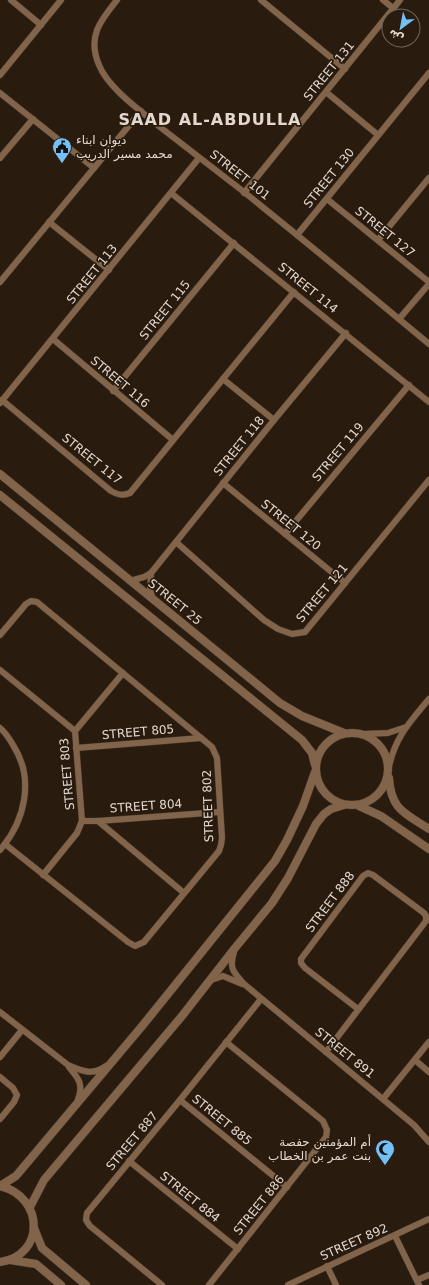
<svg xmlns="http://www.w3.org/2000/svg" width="429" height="1285" font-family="'DejaVu Sans','Noto Naskh Arabic',sans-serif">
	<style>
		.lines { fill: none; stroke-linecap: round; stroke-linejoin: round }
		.minor-casing { stroke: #433529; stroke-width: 7 }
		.tertiary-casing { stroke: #433529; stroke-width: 9 }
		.minor { stroke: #82644b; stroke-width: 6 }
		.tertiary { stroke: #82644b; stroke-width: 8 }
		.labels { text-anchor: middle; stroke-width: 3.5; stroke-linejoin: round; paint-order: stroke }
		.street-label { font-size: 12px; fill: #e3d8d0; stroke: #291b0e }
		.poi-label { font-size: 12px; fill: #e3d8d0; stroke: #291b0e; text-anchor: start }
		.district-label { font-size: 16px; font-weight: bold; letter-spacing: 1px; fill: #e3d8d0; stroke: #291b0e }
	</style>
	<rect width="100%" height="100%" fill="#291b0e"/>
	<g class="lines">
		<defs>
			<g id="minor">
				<path d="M11,0l30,25"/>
				<path d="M117,0c-17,21 -30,37 -18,65 9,23 42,46 61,62 28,22 56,43 84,65 62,50 124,101 185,152"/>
				<path d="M261,0l84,69"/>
				<path d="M383,0l10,8"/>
				<path d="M0,75l61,-75"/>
				<path d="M326,92l52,43"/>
				<path d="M0,93l94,75"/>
				<path d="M0,158l33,-39"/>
				<path d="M171,193l258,209"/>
				<path d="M244,193l156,-193"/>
				<path d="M327,199l102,83"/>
				<path d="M49,222l60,48"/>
				<path d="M297,235l132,-162"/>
				<path d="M378,240l51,-62"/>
				<path d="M0,282l141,-171"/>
				<path d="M399,319l30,-35"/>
				<path d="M53,339l120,101"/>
				<path d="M223,379l51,41"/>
				<path d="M113,391l121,-148"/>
				<path d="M2,400l109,91c7,4 12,5 19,2l164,-201"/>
				<path d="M0,403l199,-245"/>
				<path d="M223,483l122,100"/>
				<path d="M285,534l124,-149"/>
				<path d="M176,542l88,78 14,9 14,5 13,-2 124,-152"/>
				<path d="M151,573l-1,17 3,9"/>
				<path d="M130,581l14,-4 7,-4 123,-153 72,-87"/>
				<path d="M0,635l26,-31 5,-3 6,1 175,145 5,11 5,80 -1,7 -2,6 -75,91 -9,4 -7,-4 -123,-98"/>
				<path d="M0,670l75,61 7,90 -5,12 -34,42"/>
				<path d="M0,728c6,5 9,10 13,17 22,34 12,76 -13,105"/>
				<path d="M75,731l48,-58"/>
				<path d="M363,734l25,-1 18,-6"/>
				<path d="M76,748l125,-10"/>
				<path d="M389,767c6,-30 21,-45 40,-68"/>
				<path d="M82,821h16l122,-9"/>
				<path d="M98,821l86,72"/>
				<path d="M234,952c-5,16 -1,20 10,32l170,141 15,17"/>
				<path d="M211,980l12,-4 19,8"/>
				<path d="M0,1012l68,53c13,6 25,11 38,1"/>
				<path d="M326,1052l100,-131v-5l-2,-3 -51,-38 -5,-2 -5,3 -62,83v4l4,5 53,41"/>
				<path d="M0,1057l22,-27"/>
				<path d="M415,1060l14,12"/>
				<path d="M69,1067c9,11 15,17 9,32"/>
				<path d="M0,1077l13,11 4,7 -3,7 -14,17"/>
				<path d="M383,1099l46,-57"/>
				<path d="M180,1100l107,87"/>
				<path d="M129,1161l109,88"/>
				<path d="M395,1236l24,49"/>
				<path d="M327,1266l9,19"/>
				<path d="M417,1280l12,-5"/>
				<path d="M162,1285l-72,-59 -4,-6 1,-7 93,-113 81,-101"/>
				<path d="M209,1285l117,-148 1,-7 -4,-9 -97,-79"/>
				<path d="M288,1285l141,-66"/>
			</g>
			<g id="tertiary">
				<path d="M0,474l280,229 22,13 42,17"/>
				<path d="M0,495l302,245 10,13 3,12"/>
				<circle cx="352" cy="769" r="36"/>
				<path d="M389,778c2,32 16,35 40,51"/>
				<path d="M359,806l22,10 48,33"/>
				<path d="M0,1186l16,-10 127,-151 132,-164 12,-21 16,-34 12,-34"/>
				<path d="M0,1186c45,11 45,70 0,76"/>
				<path d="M30,1207l14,-27 138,-164 53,-68 37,-45 16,-25 28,-54 8,-10 7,-5 13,-4"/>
				<path d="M34,1228l8,20 44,37"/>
				<path d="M10,1260l26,4 25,21"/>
			</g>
		</defs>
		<!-- minor casing -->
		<use href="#minor" class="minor-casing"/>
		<!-- tertiary casing -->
		<use href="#tertiary" class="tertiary-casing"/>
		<!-- minor -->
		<use href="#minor" class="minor"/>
		<!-- tertiary -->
		<use href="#tertiary" class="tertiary"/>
	</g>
	<!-- icons -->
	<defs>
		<symbol id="civic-pin" viewBox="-11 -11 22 30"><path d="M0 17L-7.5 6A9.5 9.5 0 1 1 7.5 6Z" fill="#74c0f6" stroke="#291b0e"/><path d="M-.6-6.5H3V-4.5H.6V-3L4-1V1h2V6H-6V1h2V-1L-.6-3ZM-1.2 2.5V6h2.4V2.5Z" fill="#111"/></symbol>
		<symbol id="mosque-pin" viewBox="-11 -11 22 30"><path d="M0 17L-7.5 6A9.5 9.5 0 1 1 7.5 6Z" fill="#74c0f6" stroke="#291b0e"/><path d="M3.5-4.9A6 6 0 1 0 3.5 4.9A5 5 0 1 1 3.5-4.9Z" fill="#111"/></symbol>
	</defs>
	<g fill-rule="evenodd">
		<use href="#civic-pin" x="51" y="136" width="22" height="30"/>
		<use href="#mosque-pin" x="374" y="1138" width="22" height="30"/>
	</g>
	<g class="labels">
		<!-- street labels -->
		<g class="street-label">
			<text transform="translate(329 71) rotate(-51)" y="4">STREET 131</text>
			<text transform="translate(240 175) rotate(38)" y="4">STREET 101</text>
			<text transform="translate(329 178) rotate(-51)" y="4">STREET 130</text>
			<text transform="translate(385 232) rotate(39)" y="4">STREET 127</text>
			<text transform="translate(92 274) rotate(-51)" y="4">STREET 113</text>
			<text transform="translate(308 288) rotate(39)" y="4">STREET 114</text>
			<text transform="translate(165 310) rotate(-51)" y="4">STREET 115</text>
			<text transform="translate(120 382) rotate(40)" y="4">STREET 116</text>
			<text transform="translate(239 446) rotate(-51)" y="4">STREET 118</text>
			<text transform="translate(338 452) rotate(-50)" y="4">STREET 119</text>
			<text transform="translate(92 459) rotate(39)" y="4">STREET 117</text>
			<text transform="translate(291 525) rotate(39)" y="4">STREET 120</text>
			<text transform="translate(322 593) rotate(-50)" y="4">STREET 121</text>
			<text transform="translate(175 602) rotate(39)" y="4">STREET 25</text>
			<text transform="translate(138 732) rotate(-5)" y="4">STREET 805</text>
			<text transform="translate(67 774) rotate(-95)" y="4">STREET 803</text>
			<text transform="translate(146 806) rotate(-4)" y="4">STREET 804</text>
			<text transform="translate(208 806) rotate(-92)" y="4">STREET 802</text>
			<text transform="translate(330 902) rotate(-53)" y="4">STREET 888</text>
			<text transform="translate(345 1053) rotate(39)" y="4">STREET 891</text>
			<text transform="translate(222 1120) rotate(39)" y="4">STREET 885</text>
			<text transform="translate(132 1141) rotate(-50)" y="4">STREET 887</text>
			<text transform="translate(190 1197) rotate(39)" y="4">STREET 884</text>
			<text transform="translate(259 1205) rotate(-51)" y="4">STREET 886</text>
			<text transform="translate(354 1242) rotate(-24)" y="4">STREET 892</text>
		</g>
		<!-- poi labels -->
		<g class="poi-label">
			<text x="76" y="144">ديوان ابناء<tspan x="76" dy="14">محمد مسير الدريب</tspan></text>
			<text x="371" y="1146" text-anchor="end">أم المؤمنين حفصة<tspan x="371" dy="14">بنت عمر بن الخطاب</tspan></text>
		</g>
		<!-- district labels -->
		<g class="district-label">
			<text x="210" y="125">SAAD AL-ABDULLA</text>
		</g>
	</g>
	<!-- north arrow -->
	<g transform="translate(401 28) rotate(212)"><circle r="19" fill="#291b0e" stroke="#73675c"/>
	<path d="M0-3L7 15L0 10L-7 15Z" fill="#74c0f6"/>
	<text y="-6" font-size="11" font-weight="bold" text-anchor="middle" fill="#e3d8d0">ش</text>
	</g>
</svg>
